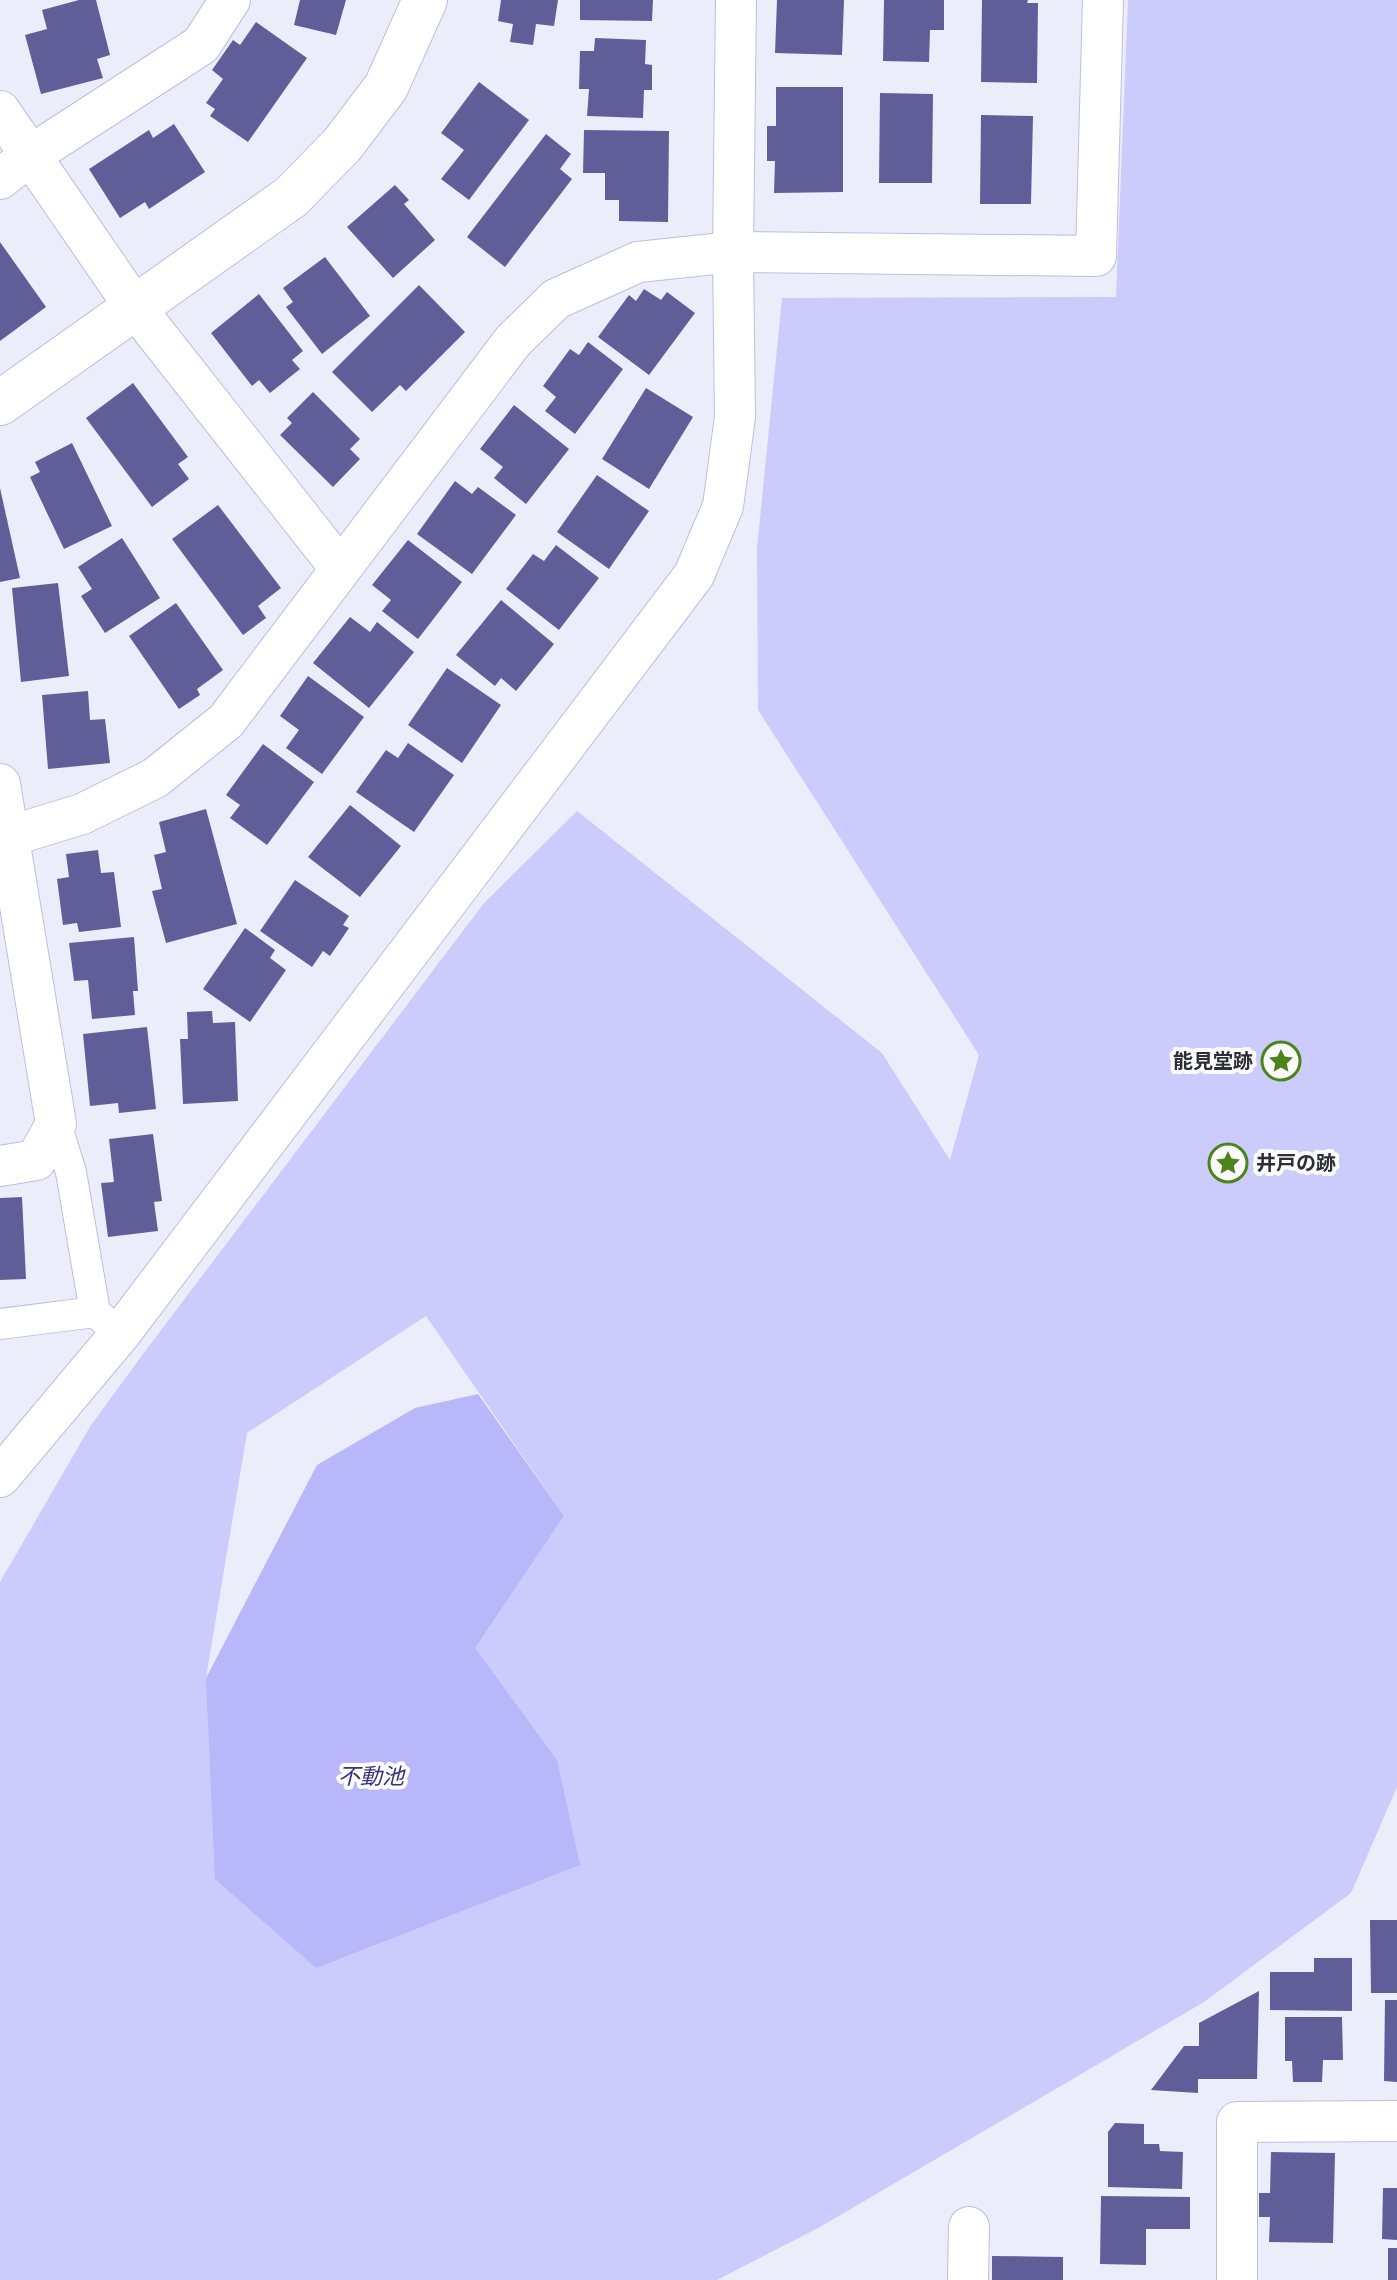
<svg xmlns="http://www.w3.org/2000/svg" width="1397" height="2280" font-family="'DM Sans','Noto Sans JP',sans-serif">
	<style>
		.green { fill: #cbccfc; fill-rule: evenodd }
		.water { fill: #b7b7f9 }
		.building { fill: #605e99 }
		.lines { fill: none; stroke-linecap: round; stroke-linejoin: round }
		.pedestrian-casing { stroke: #bdbee0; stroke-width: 32 }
		.minor-casing { stroke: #bdbee0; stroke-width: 42 }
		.tertiary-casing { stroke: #bdbee0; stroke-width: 46 }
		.pedestrian { stroke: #fff; stroke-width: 30 }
		.minor { stroke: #fff; stroke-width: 40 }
		.tertiary { stroke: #fff; stroke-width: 44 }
		.labels { text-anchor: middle; stroke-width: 8; stroke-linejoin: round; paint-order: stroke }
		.poi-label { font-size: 20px; font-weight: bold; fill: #2e2e3b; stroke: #fbfbfb; text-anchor: end }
		.water-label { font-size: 22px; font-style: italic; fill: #3a317c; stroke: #fbfbfb }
	</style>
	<rect width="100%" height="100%" fill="#ecedfb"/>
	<!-- green -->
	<path class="green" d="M1128,0h269v1787l-46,106 -147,109 -384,225 -103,53h-717v-698l91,-157 52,-71 341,-451 93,-92 305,242 68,107 29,-105 -221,-345 -1,-162 25,-250 334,-1zM426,1316l138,200 -90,132 83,112 -351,-82 41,-245z"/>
	<!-- water -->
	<path class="water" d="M478,1394l86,122 -89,132 82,112 23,105 -264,103 -101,-89 -9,-201 111,-213 98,-57z"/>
	<!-- building -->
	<g class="building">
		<path d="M79,0h17l14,55 -13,4 6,19 -62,16 -16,-59 22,-6 -5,-19z"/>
		<path d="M300,0h46l-10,35 -42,-10z"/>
		<path d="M501,0h57l-4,26 -18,-2 -3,21 -23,-3 3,-18 -15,-3z"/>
		<path d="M580,0h73l-1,21 -72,-1z"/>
		<path d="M777,0h67l-2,55 -67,-2z"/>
		<path d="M884,0h60v30h-14l-1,32 -46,-1z"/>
		<path d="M982,0h46l-1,3h11l-1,80 -56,-1z"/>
		<path d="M256,22l51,36 -59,84 -38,-26 5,-7 -9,-6 17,-24 -11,-9 21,-30 7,5z"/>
		<path d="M595,38l51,2 -1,24 7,1v25h-8l-1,28 -56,-2 2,-27h-10l1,-38h14z"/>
		<path d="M479,82l50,38 -60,80 -28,-21 23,-29 -23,-17z"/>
		<path d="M776,87h67v105l-69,1 1,-32h-8v-35h9z"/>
		<path d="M880,93l53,1 -1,89h-53z"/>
		<path d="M981,115l52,1 -2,88h-51z"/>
		<path d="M174,124l31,48 -56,37 -4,-7 -25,16 -31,-49 60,-39 4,8z"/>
		<path d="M584,130l85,1 -1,91 -49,-1v-21h-14v-27h-22z"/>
		<path d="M546,134l25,20 -11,15 12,10 -67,88 -38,-30z"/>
		<path d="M395,185l14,15 -5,4 31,36 -42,38 -46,-51z"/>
		<path d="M0,242l46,65 -46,34z"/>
		<path d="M325,257l45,59 -48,38 -36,-47 7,-5 -10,-14z"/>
		<path d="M419,285l46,47 -59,59 -6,-6 -28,27 -40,-40z"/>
		<path d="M644,289l17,11 6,-8 28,21 -46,62 -51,-38 31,-42 7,6z"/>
		<path d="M259,294l44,57 -11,9 8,9 -30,24 -11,-13 -7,6 -41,-53z"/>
		<path d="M588,342l35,27 -48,65 -30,-23 11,-14 -13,-11 27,-37 9,6z"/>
		<path d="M133,383l55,74 -10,7 11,15 -37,28 -66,-89z"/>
		<path d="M646,388l47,29 -44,72 -47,-30z"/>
		<path d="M313,392l47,47 -10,10 10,10 -27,28 -53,-52 12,-12 -5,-5z"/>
		<path d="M514,405l55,44 -43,55 -32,-26 9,-11 -23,-18z"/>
		<path d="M72,443l40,83 -48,23 -34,-72 10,-5 -5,-10z"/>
		<path d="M597,475l52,36 -40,58 -52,-37z"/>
		<path d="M455,481l17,13 6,-7 38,28 -44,59 -55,-40z"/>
		<path d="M0,488l20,90 -20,4z"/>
		<path d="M218,505l63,83 -23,18 8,12 -23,17 -71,-96z"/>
		<path d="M122,538l38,60 -55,35 -24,-37 11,-7 -14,-22z"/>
		<path d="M408,540l54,42 -44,57 -36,-28 9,-11 -19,-15z"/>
		<path d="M556,545l43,33 -40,52 -53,-41 27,-35 11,7z"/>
		<path d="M58,583l11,93 -48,6 -9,-94z"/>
		<path d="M501,600l53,44 -38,47 -15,-13 -6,8 -39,-31z"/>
		<path d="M176,603l47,67 -26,19 3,6 -21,14 -50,-73z"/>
		<path d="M350,617l20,15 7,-10 37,30 -45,56 -56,-45z"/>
		<path d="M447,668l54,37 -39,58 -54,-38z"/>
		<path d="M308,676l56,41 -42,57 -36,-26 13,-18 -19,-14z"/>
		<path d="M88,691l2,29 15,-1 5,44 -62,6 -6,-74z"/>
		<path d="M408,743l46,32 -40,57 -58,-40 30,-42 12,8z"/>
		<path d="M263,744l51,38 -47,63 -37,-27 10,-13 -14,-10z"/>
		<path d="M350,805l51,41 -41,51 -52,-40z"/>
		<path d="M206,809l31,115 -71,19 -14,-52 10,-2 -8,-34 12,-3 -7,-30z"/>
		<path d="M98,850l3,23 13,-1 7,55 -42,5 -2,-9 -14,2 -6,-46 12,-2 -3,-23z"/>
		<path d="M295,880l54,36 -6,9 6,3 -19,28 -7,-5 -11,16 -52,-36z"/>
		<path d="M245,928l30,22 -5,8 16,12 -36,52 -47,-33z"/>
		<path d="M134,937l4,54h-5l2,24 -43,4 -4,-39 -14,1 -5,-38z"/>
		<path d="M212,1011l1,12 22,-1 3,79 -55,3 -3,-65h8l-1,-27z"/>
		<path d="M147,1027l9,82 -37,4 -1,-10 -28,3 -7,-72z"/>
		<path d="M153,1134l9,67 -8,1 4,29 -50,6 -7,-54 13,-1 -5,-43z"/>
		<path d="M22,1197l4,82 -26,1v-82z"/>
		<path d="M1370,1920h27v73h-26z"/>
		<path d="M1314,1958h38v53l-82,-1v-38h44z"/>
		<path d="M1259,1991l-2,88h-59v14l-47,-3 33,-44h15v-23z"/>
		<path d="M1385,2000h12v82l-13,-1z"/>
		<path d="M1285,2017h57l1,43h-20l-1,22h-29l-1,-21h-7z"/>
		<path d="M1115,2123l29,1v20h15l1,7 23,1 -1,37 -74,-2v-55z"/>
		<path d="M1271,2152l64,1 -2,90 -64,-1 1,-25h-11v-24h11z"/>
		<path d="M1383,2188h14v52l-15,-1z"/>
		<path d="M1101,2196l89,1v32h-44v36l-46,-1z"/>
		<rect x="1388" y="2248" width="9" height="32"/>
		<path d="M992,2256l71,1v23h-71z"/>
	</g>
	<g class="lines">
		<defs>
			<g id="pedestrian">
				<path d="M56,1124l15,48 24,140"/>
				<path d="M0,1324l95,-12 15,13"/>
			</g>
			<g id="minor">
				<path d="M0,111l134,195 206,262"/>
				<path d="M0,179l31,-24 170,-110 29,-45"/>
				<path d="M0,784l56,340 -20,36 -36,6"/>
				<path d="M10,836l72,-22 73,-36 71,-57 287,-380 43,-42 82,-37 95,-10 363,4 7,-256"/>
				<path d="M0,1477l120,-143 574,-759 29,-69 12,-89 -2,-165 3,-252"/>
				<path d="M968,2280l1,-53"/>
				<path d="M1237,2280v-158l160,-1"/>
			</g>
			<path id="tertiary" d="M0,403l291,-206 51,-52 44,-58 39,-87"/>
		</defs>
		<!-- pedestrian casing -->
		<use href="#pedestrian" class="pedestrian-casing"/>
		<!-- minor casing -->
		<use href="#minor" class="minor-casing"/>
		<!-- tertiary casing -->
		<use href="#tertiary" class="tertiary-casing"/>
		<!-- pedestrian -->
		<use href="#pedestrian" class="pedestrian"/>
		<!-- minor -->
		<use href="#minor" class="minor"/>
		<!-- tertiary -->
		<use href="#tertiary" class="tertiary"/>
	</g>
	<!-- icons -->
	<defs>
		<symbol id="sight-ring" viewBox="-11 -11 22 22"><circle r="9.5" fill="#fbfbfb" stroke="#4c831b" stroke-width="1.5"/><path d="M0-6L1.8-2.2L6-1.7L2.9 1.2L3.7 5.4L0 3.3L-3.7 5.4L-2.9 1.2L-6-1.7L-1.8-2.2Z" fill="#4c831b"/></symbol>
	</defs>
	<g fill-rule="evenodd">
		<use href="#sight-ring" x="1259" y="1039" width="44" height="44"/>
		<use href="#sight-ring" x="1206" y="1141" width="44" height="44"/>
	</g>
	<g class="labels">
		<!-- poi labels -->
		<g class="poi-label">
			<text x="1253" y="1068">能見堂跡</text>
			<text x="1256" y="1170" text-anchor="start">井戸の跡</text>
		</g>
		<!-- water labels -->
		<g class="water-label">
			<text x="371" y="1784">不動池</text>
		</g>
	</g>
</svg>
